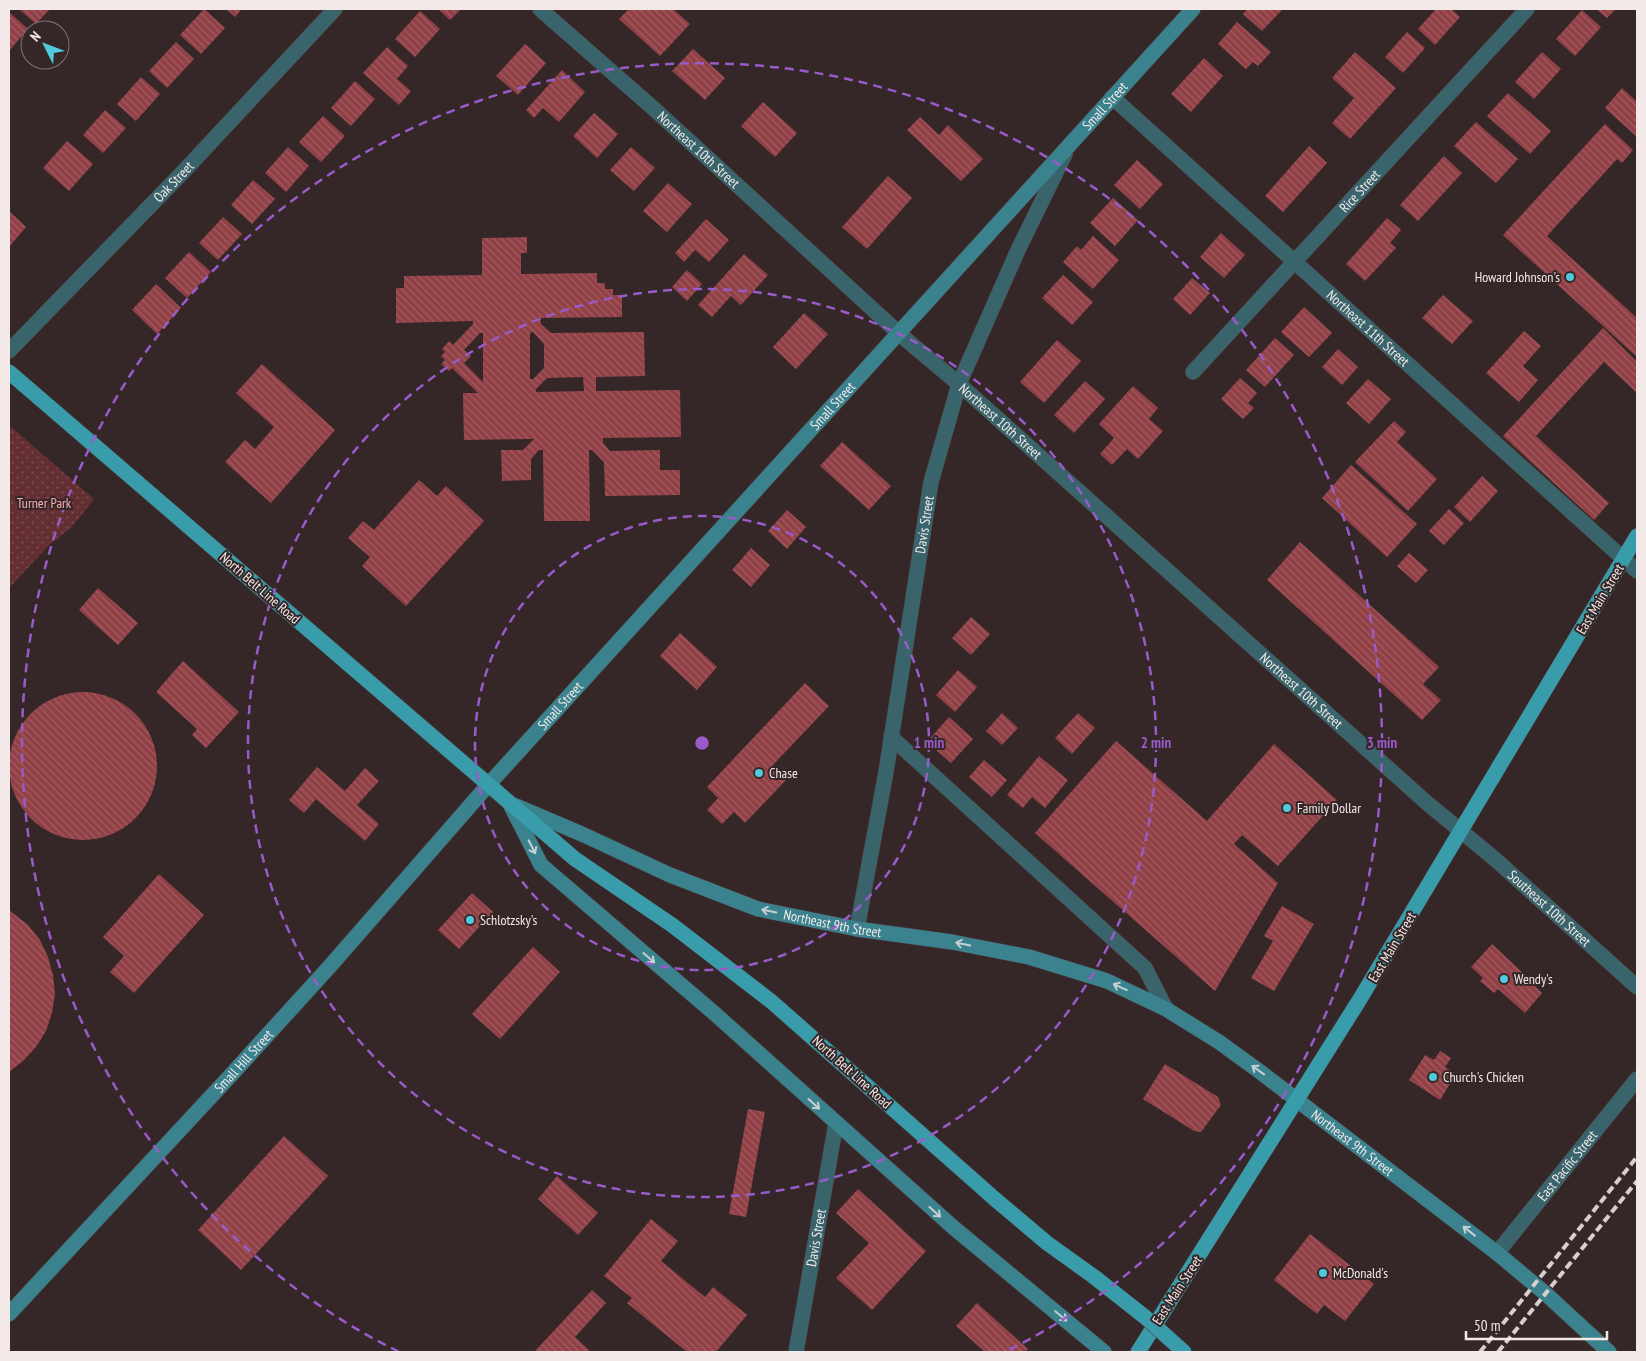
<svg xmlns="http://www.w3.org/2000/svg" width="1646" height="1361" font-family="'PT Sans Narrow',sans-serif">
	<style>
		.grass { fill: url(#grass-dots) }
		.building { fill: url(#building-back-hatch); fill-rule: evenodd }
		.lines { fill: none; stroke-linecap: round; stroke-linejoin: round }
		.street-casing { stroke: #504142; stroke-width: 16 }
		.secondary-casing { stroke: #504142; stroke-width: 16 }
		.primary-casing { stroke: #504142; stroke-width: 16 }
		.street { stroke: #39646b; stroke-width: 15 }
		.secondary { stroke: #3a838e; stroke-width: 15 }
		.primary { stroke: #389caa; stroke-width: 15 }
		.rail { stroke: #d8cece; stroke-width: 4; stroke-dasharray: 8 4; stroke-linecap: butt }
		.primary-bridge-casing { stroke: #504142; stroke-width: 16; stroke-linecap: butt }
		.primary-bridge { stroke: #389caa; stroke-width: 15 }
		.oneway { stroke: #c5d0d2 }
		.ring { fill: none; stroke: #995bca; stroke-width: 2.5; stroke-dasharray: 9 6 }
		.poi-dot { fill: #53cadc; stroke: #352627; stroke-width: 2 }
		.labels { text-anchor: middle; stroke-width: 4; stroke-linejoin: round; paint-order: stroke }
		.street-label { font-size: 14px; fill: #f3e9e9; stroke: #352627 }
		.poi-label { font-size: 14px; fill: #f3e9e9; stroke: #352627; text-anchor: start }
		.park-label { font-size: 14px; fill: #f8b1b3; stroke: #352627 }
		.centre { fill: #995bca; stroke: #352627; stroke-width: 2.5 }
		.ring-label { font-size: 15px; text-anchor: middle; font-weight: bold; fill: #995bca; stroke: #352627; stroke-width: 4; stroke-linejoin: round; paint-order: stroke }
	</style>
	<defs>
		<pattern id="grass-dots" width="8" height="8" patternUnits="userSpaceOnUse" patternTransform="scale(1.25)"><rect width="8" height="8" fill="#642f33"/><path d="M2 2h.1M6 6h.1" fill="none" stroke="#7b4d51" stroke-width="1.8" stroke-linecap="round"/></pattern>
		<pattern id="building-back-hatch" width="6" height="6" patternUnits="userSpaceOnUse" patternTransform="scale(1.25)"><rect width="6" height="6" fill="#914146"/><path d="M-1 5l2 2M0 0l6 6M5-1l2 2" fill="none" stroke="#a15c61"/></pattern>
	</defs>
	<rect width="100%" height="100%" fill="#352627"/>
	<!-- grass -->
	<path class="grass" d="M9,425l85,74 -23,29 -20,15 -42,45z"/>
	<!-- building -->
	<g class="building">
		<path d="M19,9h31l-14,15z"/>
		<path d="M204,9l21,19 -24,26 -21,-19z"/>
		<path d="M226,9h16l-7,8z"/>
		<path d="M438,9h23l-11,11z"/>
		<path d="M629,9h44l17,15 -30,32 -41,-37z"/>
		<path d="M1247,9h36l-21,22 -19,-17z"/>
		<path d="M1436,9h15l9,8 -25,28 -17,-16z"/>
		<path d="M1596,9h20l-9,9z"/>
		<path d="M1582,10l19,17 -26,29 -19,-17z"/>
		<path d="M420,11l20,18 -25,28 -20,-18z"/>
		<path d="M9,12l19,17 -19,22z"/>
		<path d="M1237,22l34,30 -13,14 -5,-4 -7,7 -28,-25z"/>
		<path d="M1407,32l18,16 -22,25 -18,-16z"/>
		<path d="M176,42l18,17 -27,29 -18,-17z"/>
		<path d="M525,44l21,19 -28,32 -22,-19z"/>
		<path d="M387,47l21,19 -11,13 14,12 -12,14 -36,-32z"/>
		<path d="M693,49l32,29 -20,22 -33,-29z"/>
		<path d="M1355,52l41,36 -46,51 -18,-16 22,-25 -22,-20z"/>
		<path d="M1542,52l19,17 -27,30 -19,-17z"/>
		<path d="M1204,58l19,18 -32,36 -20,-18z"/>
		<path d="M562,70l23,22 -26,30 -16,-14 -9,10 -8,-8z"/>
		<path d="M141,77l19,17 -24,27 -19,-17z"/>
		<path d="M355,81l20,18 -24,27 -20,-18z"/>
		<path d="M1622,88l15,14v35l-32,-29z"/>
		<path d="M1508,93l43,38 -21,23 -43,-38z"/>
		<path d="M763,102l34,31 -22,24 -34,-31z"/>
		<path d="M105,110l21,18 -23,25 -20,-18z"/>
		<path d="M594,113l24,21 -21,24 -24,-22z"/>
		<path d="M323,116l22,20 -24,26 -22,-20z"/>
		<path d="M920,117l19,18 9,-10 35,34 -22,22 -54,-51z"/>
		<path d="M1476,122l42,37 -22,24 -42,-37z"/>
		<path d="M1605,124l28,26 -11,13 -5,-4 -70,77 90,82v39l-134,-122z"/>
		<path d="M67,141l26,23 -24,27 -26,-23z"/>
		<path d="M1309,146l18,17 -44,49 -18,-16z"/>
		<path d="M288,147l21,19 -23,26 -21,-19z"/>
		<path d="M631,147l24,21 -21,23 -24,-21z"/>
		<path d="M1444,156l18,17 -44,48 -18,-16z"/>
		<path d="M1137,160l26,24 -23,25 -26,-24z"/>
		<path d="M888,176l24,22 -45,51 -25,-22z"/>
		<path d="M253,180l22,19 -23,25 -21,-19z"/>
		<path d="M668,183l24,21 -25,28 -24,-21z"/>
		<path d="M1113,198l25,22 -23,26 -25,-23z"/>
		<path d="M9,211l17,16 -17,20z"/>
		<path d="M223,217l19,17 -24,26 -19,-17z"/>
		<path d="M1387,218l14,12 -11,13 6,5 -31,33 -19,-17z"/>
		<path d="M706,219l23,21 -20,22 -14,-12 -11,12 -9,-9z"/>
		<path d="M1221,233l24,22 -21,23 -24,-21z"/>
		<path d="M1093,236l26,24 -26,29 -30,-27 14,-16 4,4z"/>
		<path d="M527,237v16h-6v21l76,-1v10h8v6h8v6h9v22l-82,1 1,6 10,9 93,-1 1,44 -49,1v14l84,-1 1,47 -78,1v5l7,8 50,-1v20h20v25l-75,1 -1,-34 -12,-12h-3l1,71h-46l-1,-71h-4l-8,9v21l-29,1 -1,-31h22l11,-11 -70,1 -1,-47h15l-26,-25 -3,3 -8,-7 4,-4 -4,-4 4,-4 -3,-3 7,-8 4,4 20,-21v-3l-77,2v-35h8v-12l78,-1v-37zM533,332l11,12v24l-11,11h-3v-46zM480,333h3v49l-19,-19 7,-7 -7,-6zM583,377l1,14 -48,1v-3l11,-11z"/>
		<path d="M189,252l22,20 -24,26 -22,-20z"/>
		<path d="M744,254l24,21 -27,30 -10,-9 -19,21 -14,-12z"/>
		<path d="M687,270l15,14 -15,17 -15,-14z"/>
		<path d="M1063,275l30,27 -21,23 -30,-27z"/>
		<path d="M1192,278l18,15 -20,22 -17,-16z"/>
		<path d="M156,284l25,24 -24,26 -25,-24z"/>
		<path d="M1443,295l30,26 -21,23 -30,-26z"/>
		<path d="M1304,307l28,26 -23,24 -28,-25z"/>
		<path d="M804,313l24,21 -32,35 -23,-22z"/>
		<path d="M1603,328l34,34v31l-33,-31 -68,74 73,67 -15,17 -91,-84z"/>
		<path d="M1524,331l17,15 -18,20 15,14 -19,22 -33,-29z"/>
		<path d="M1275,338l19,17 -29,32 -19,-17z"/>
		<path d="M1057,340l24,21 -37,42 -24,-21z"/>
		<path d="M1338,349l20,18 -16,18 -20,-18z"/>
		<path d="M262,364l73,66 -64,73 -46,-41 20,-22 10,9 19,-22 -38,-34z"/>
		<path d="M1240,378l17,15 -9,10 6,5 -11,11 -22,-20z"/>
		<path d="M1368,379l23,20 -22,25 -23,-21z"/>
		<path d="M1085,381l20,18 -31,34 -20,-18z"/>
		<path d="M1133,386l25,22 -9,11 14,12 -25,28 -11,-10 -15,16 -12,-11 14,-16 -15,-14z"/>
		<path d="M1394,421l12,11 -9,10 40,37 -29,32 -53,-49z"/>
		<path d="M842,442l49,44 -22,24 -49,-44z"/>
		<path d="M1351,465l66,59 -30,33 -65,-59z"/>
		<path d="M1482,476l16,15 -28,31 -16,-15z"/>
		<path d="M419,480l18,16 9,-10 38,35 -78,85 -44,-40 8,-9 -22,-19 15,-17 11,9z"/>
		<path d="M1449,509l15,14 -20,22 -15,-14z"/>
		<path d="M787,510l19,17 -19,22 -19,-18z"/>
		<path d="M1300,542l139,125 -16,17 18,16 -19,20 -155,-140z"/>
		<path d="M751,548l19,17 -19,22 -19,-17z"/>
		<path d="M1409,553l19,17 -12,13 -19,-17z"/>
		<path d="M98,588l40,35 -20,22 -39,-35z"/>
		<path d="M971,617l19,17 -19,21 -19,-17z"/>
		<path d="M680,633l37,34 -20,23 -37,-34z"/>
		<path d="M183,661l56,51 -33,36 -14,-13 5,-6 -41,-37z"/>
		<path d="M958,670l19,17 -22,25 -19,-17z"/>
		<path d="M805,683l24,23 -57,60 15,13 -42,44 -11,-11 -12,12 -15,-14 11,-12 -11,-11z"/>
		<circle cx="83" cy="766" r="74"/>
		<path d="M1002,713l16,15 -16,17 -16,-14z"/>
		<path d="M1078,713l17,15 -23,26 -17,-16z"/>
		<path d="M949,717l24,22 -22,24 -24,-21z"/>
		<path d="M1116,741l91,80 67,-77 63,56 -59,66 -36,-31 -8,9 44,39 -63,108 -180,-158z"/>
		<path d="M1039,756l29,24 -23,28 -13,-11 -9,11 -16,-13z"/>
		<path d="M984,760l23,20 -15,17 -23,-20z"/>
		<path d="M317,767l28,24 20,-23 14,13 -22,24 22,19 -14,17 -49,-42 -12,14 -15,-13z"/>
		<path d="M159,874l45,41 -70,78 -24,-21 14,-16 -21,-19z"/>
		<path d="M472,893l21,19 -34,37 -21,-19z"/>
		<path d="M1282,906l32,18 -40,67 -23,-13 22,-37 -9,-5z"/>
		<path d="M9,910l19,15 12,15 8,17 5,18 2,19 -3,19 -6,18 -10,16 -13,14 -14,11z"/>
		<path d="M1492,944l33,31 -1,1 18,17 -17,20 -27,-24 -4,4 -14,-12 3,-3 -12,-11z"/>
		<path d="M533,947l27,25 -60,67 -28,-25z"/>
		<path d="M1440,1051l11,7 -6,9 11,7 -16,26 -31,-20 16,-25 9,5z"/>
		<path d="M1165,1064l53,33 3,8 -20,27 -7,-1 -51,-32z"/>
		<path d="M748,1109l17,3 -19,105 -17,-3z"/>
		<path d="M284,1136l44,40 -87,94 -43,-40z"/>
		<path d="M557,1176l41,37 -20,22 -40,-36z"/>
		<path d="M858,1189l68,62 -54,59 -36,-32 33,-35 -33,-30z"/>
		<path d="M651,1219l27,22 -17,20 44,36 8,-10 34,28 -31,37h-29l-60,-49 5,-5 -28,-22z"/>
		<path d="M1310,1234l64,50 -29,37 -21,-16 -7,9 -43,-34z"/>
		<path d="M592,1290l14,13 -31,34 16,15h-57z"/>
		<path d="M977,1303l51,46 -3,3h-40l-29,-26z"/>
	</g>
	<g class="lines">
		<defs>
			<g id="street">
				<path id="s1" d="M540,9l113,99 250,229 56,47 468,419 69,57 141,127"/>
				<path id="s2" d="M1112,97l525,474"/>
				<path id="s3" d="M9,351l174,-179 152,-163"/>
				<path id="s4" d="M1193,372l334,-363"/>
				<path d="M891,737l254,231 21,41"/>
				<path id="s5" d="M857,929l29,-157 45,-290 28,-98 59,-134 47,-96"/>
				<path id="s6" d="M1497,1253l140,-174"/>
				<path id="s7" d="M796,1352l40,-229"/>
			</g>
			<g id="secondary">
				<path d="M510,804l31,61 173,148 240,215 150,124"/>
				<path id="s8" d="M516,806l68,29 86,40 88,34 99,20 95,13 77,15 78,24 59,28 53,33 40,29 238,182 49,41 63,58"/>
				<path id="s9" d="M9,1314l222,-239 100,-110 158,-181 704,-775"/>
			</g>
			<g id="primary">
				<path d="M9,372l566,487 97,66 100,77 224,198"/>
				<path d="M1138,1352l222,-353 277,-463"/>
			</g>
		</defs>
		<!-- street casing -->
		<use href="#street" class="street-casing"/>
		<!-- secondary casing -->
		<use href="#secondary" class="secondary-casing"/>
		<!-- primary casing -->
		<use href="#primary" class="primary-casing"/>
		<!-- street -->
		<use href="#street" class="street"/>
		<!-- secondary -->
		<use href="#secondary" class="secondary"/>
		<!-- primary -->
		<use href="#primary" class="primary"/>
		<!-- rail -->
		<g class="rail">
			<path d="M1480,1352l157,-195"/>
			<path d="M1498,1352l139,-171"/>
		</g>
		<defs>
			<path id="primary-bridge" d="M996,1200l51,43 46,33 52,41 39,35"/>
		</defs>
		<!-- primary-bridge casing -->
		<use href="#primary-bridge" class="primary-bridge-casing"/>
		<!-- primary-bridge -->
		<use href="#primary-bridge" class="primary-bridge"/>
	</g>
	<!-- one-way arrows -->
	<defs><path id="oneway-shaft" d="M-6 0H5M1.5-3L5.5 0L1.5 3" fill="none" stroke-width="1.6" stroke-linecap="round" stroke-linejoin="round" transform="scale(1.25)"/></defs>
	<g class="oneway">
		<use href="#oneway-shaft" transform="translate(532 847) rotate(63)"/>
		<use href="#oneway-shaft" transform="translate(769 911) rotate(-169)"/>
		<use href="#oneway-shaft" transform="translate(963 944) rotate(-169)"/>
		<use href="#oneway-shaft" transform="translate(649 958) rotate(41)"/>
		<use href="#oneway-shaft" transform="translate(1120 987) rotate(-155)"/>
		<use href="#oneway-shaft" transform="translate(1258 1070) rotate(-144)"/>
		<use href="#oneway-shaft" transform="translate(814 1104) rotate(42)"/>
		<use href="#oneway-shaft" transform="translate(935 1212) rotate(42)"/>
		<use href="#oneway-shaft" transform="translate(1469 1231) rotate(-142)"/>
		<use href="#oneway-shaft" transform="translate(1061 1316) rotate(40)"/>
	</g>
	<!-- distance rings -->
	<g class="ring">
		<circle cx="702" cy="743" r="227"/>
		<circle cx="702" cy="743" r="454"/>
		<path d="M399 1352A680 680 0 1 1 1005 1352"/>
	</g>
	<!-- markers -->
	<g class="poi-dot">
		<circle cx="1570" cy="277" r="5"/>
		<circle cx="759" cy="773" r="5"/>
		<circle cx="1287" cy="808" r="5"/>
		<circle cx="470" cy="920" r="5"/>
		<circle cx="1504" cy="979" r="5"/>
		<circle cx="1433" cy="1077" r="5"/>
		<circle cx="1323" cy="1273" r="5"/>
	</g>
	<g class="labels">
		<!-- street labels -->
		<g class="street-label">
			<text dy="5" stroke="none"><textPath href="#s9" startOffset="1631">Small Street</textPath></text>
			<text dy="5" stroke="none"><textPath href="#s1" startOffset="212">Northeast 10th Street</textPath></text>
			<text dy="5" stroke="none"><textPath href="#s3" startOffset="236">Oak Street</textPath></text>
			<text dy="5" stroke="none"><textPath href="#s4" startOffset="246">Rice Street</textPath></text>
			<text dy="5" stroke="none"><textPath href="#s2" startOffset="345">Northeast 11th Street</textPath></text>
			<text dy="5" stroke="none"><textPath href="#s9" startOffset="1226">Small Street</textPath></text>
			<text dy="5" stroke="none"><textPath href="#s1" startOffset="618">Northeast 10th Street</textPath></text>
			<text dy="5" stroke="none"><textPath href="#s5" startOffset="410">Davis Street</textPath></text>
			<text transform="translate(260 588) rotate(41)" y="5">North Belt Line Road</text>
			<text transform="translate(1600 599) rotate(-59)" y="5">East Main Street</text>
			<text dy="5" stroke="none"><textPath href="#s1" startOffset="1022">Northeast 10th Street</textPath></text>
			<text dy="5" stroke="none"><textPath href="#s9" startOffset="821">Small Street</textPath></text>
			<text dy="5" stroke="none"><textPath href="#s1" startOffset="1352">Southeast 10th Street</textPath></text>
			<text dy="5" stroke="none"><textPath href="#s8" startOffset="339">Northeast 9th Street</textPath></text>
			<text transform="translate(1392 947) rotate(-59)" y="5">East Main Street</text>
			<text dy="5" stroke="none"><textPath href="#s9" startOffset="345">Small Hill Street</textPath></text>
			<text transform="translate(852 1072) rotate(42)" y="5">North Belt Line Road</text>
			<text dy="5" stroke="none"><textPath href="#s8" startOffset="915">Northeast 9th Street</textPath></text>
			<text dy="5" stroke="none"><textPath href="#s6" startOffset="112">East Pacific Street</textPath></text>
			<text dy="5" stroke="none"><textPath href="#s7" startOffset="116">Davis Street</textPath></text>
			<text transform="translate(1177 1290) rotate(-57)" y="5">East Main Street</text>
		</g>
		<!-- poi labels -->
		<g class="poi-label">
			<text x="1560" y="282" text-anchor="end">Howard Johnson's</text>
			<text x="769" y="778">Chase</text>
			<text x="1297" y="813">Family Dollar</text>
			<text x="480" y="925">Schlotzsky's</text>
			<text x="1514" y="984">Wendy's</text>
			<text x="1443" y="1082">Church's Chicken</text>
			<text x="1333" y="1278">McDonald's</text>
		</g>
		<!-- park labels -->
		<g class="park-label">
			<text x="44" y="508">Turner Park</text>
		</g>
	</g>
	<circle cx="702" cy="743" r="8" class="centre"/>
	<g class="ring-label">
		<text x="929" y="748">1 min</text>
		<text x="1156" y="748">2 min</text>
		<text x="1382" y="748">3 min</text>
	</g>
	<!-- border -->
	<rect width="1646" height="1361" fill="none" stroke="#f3e9e9" stroke-width="20"/>
	<!-- north arrow -->
	<g transform="translate(45 45) rotate(312)"><circle r="24" fill="#352627" stroke="#817475"/>
	<path d="M0-4L9 19L0 12L-9 19Z" fill="#53cadc"/>
	<text y="-8" font-size="14" font-weight="bold" text-anchor="middle" fill="#f3e9e9">N</text>
	</g>
	<!-- scale -->
	<path d="M1466 1331v8h141v-8" fill="none" stroke="#f3e9e9" stroke-width="2.5"/>
	<text x="1474" y="1331" font-size="15" fill="#f3e9e9" stroke="#352627" stroke-width="4" paint-order="stroke">50 m</text>
</svg>
